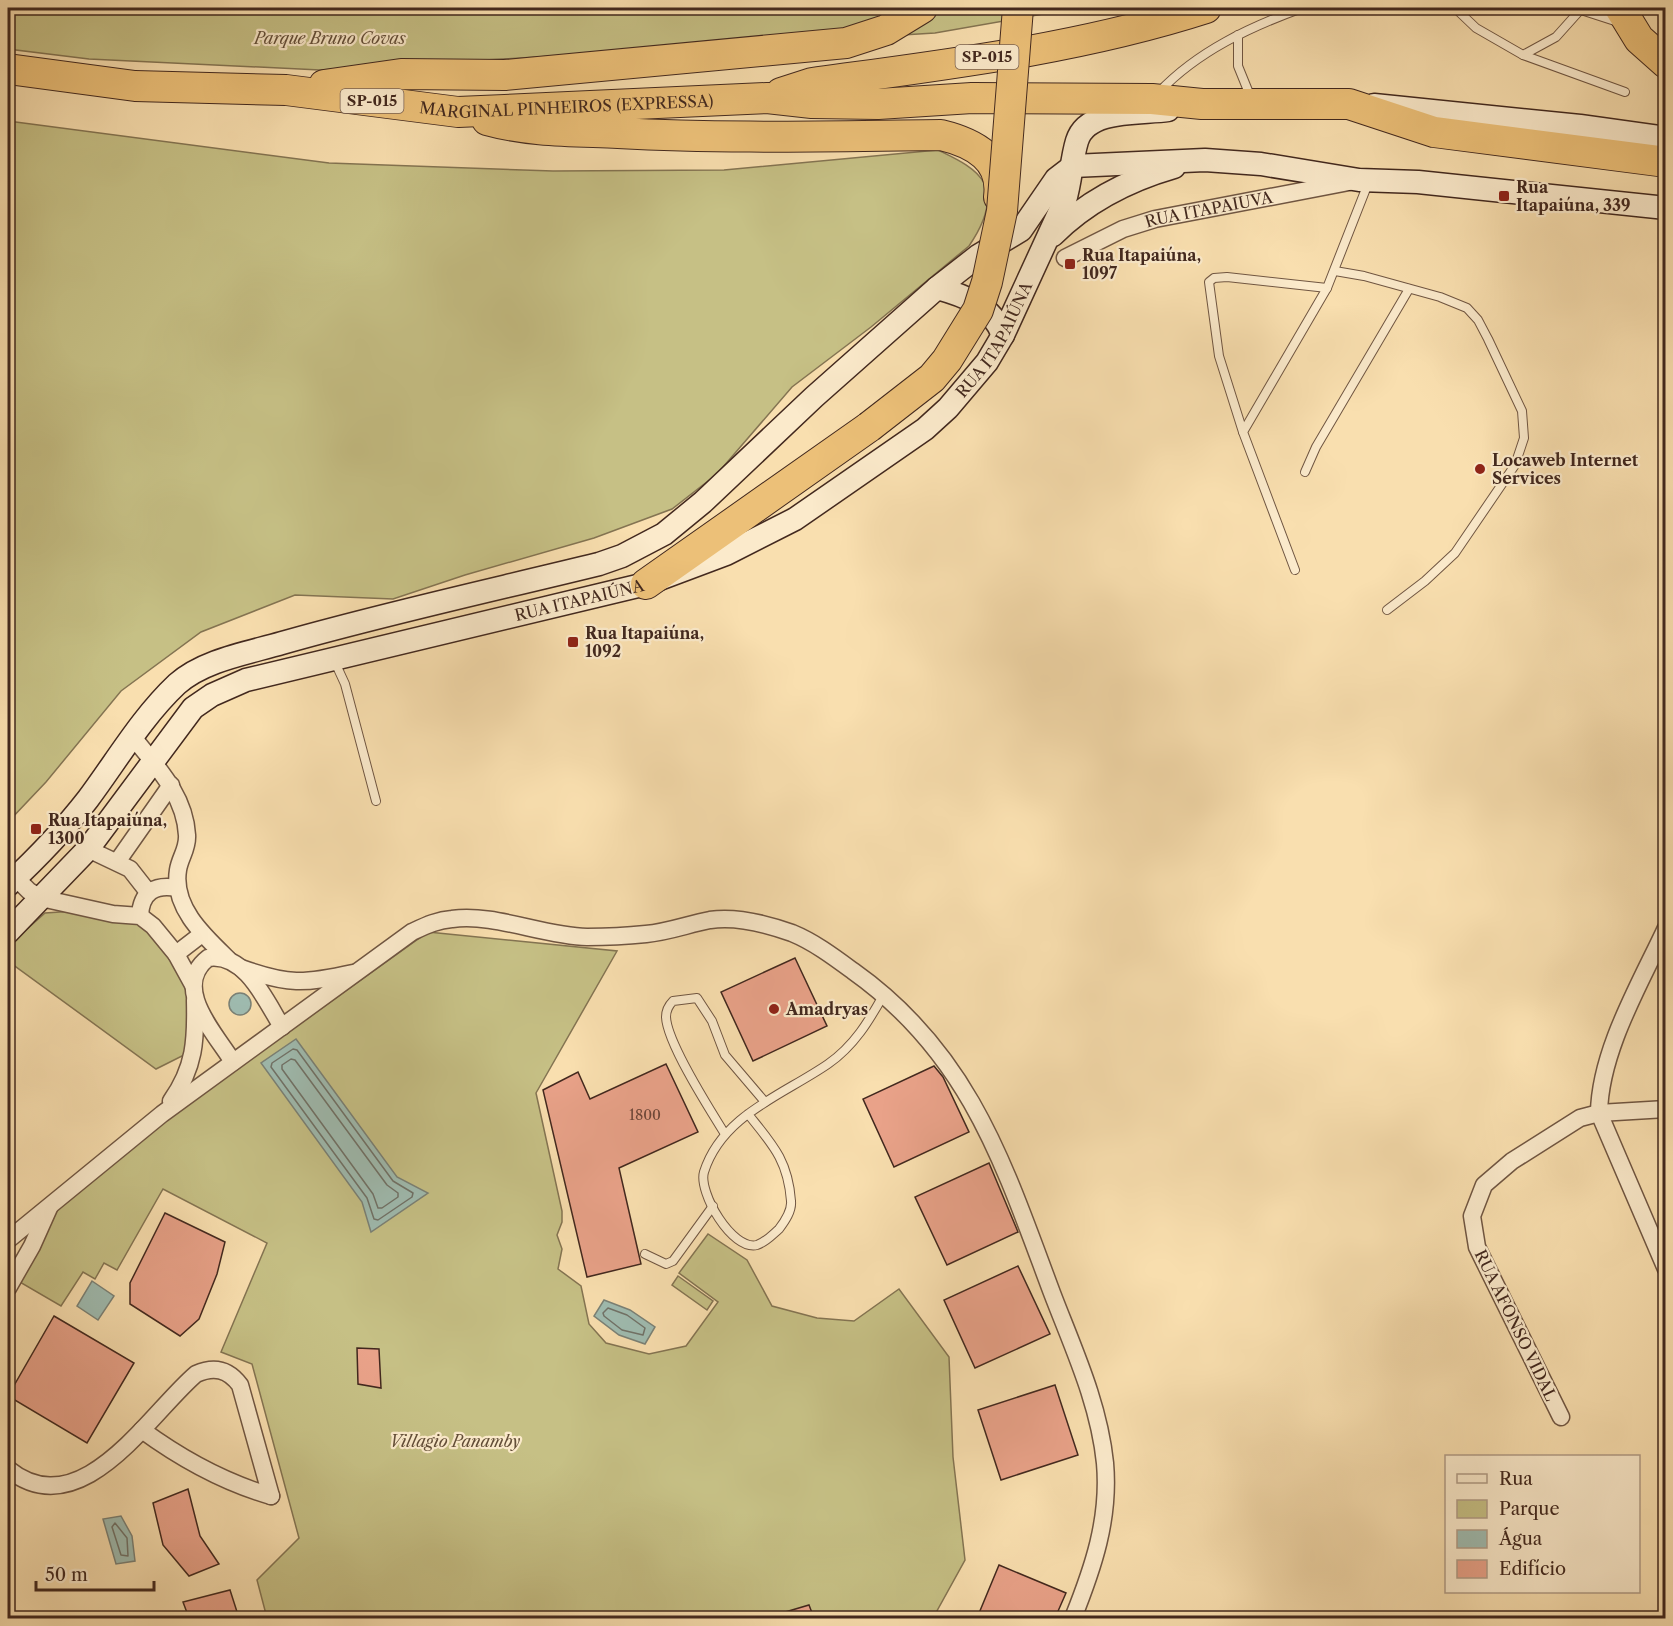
<svg xmlns="http://www.w3.org/2000/svg" width="1673" height="1626" font-family="'Libre Caslon Text',serif">
	<style>
		.green { fill: #c6c085; stroke: #847452; stroke-width: 1.5 }
		.water { fill: #9fbcb1; stroke: #7a8176; stroke-width: 1.5 }
		.lines { fill: none; stroke-linecap: round; stroke-linejoin: round }
		.shore { stroke: #707268; stroke-width: 1.5 }
		.building { fill: #e9a289; stroke: #42281e; stroke-width: 1.5 }
		.lane-casing { stroke: #705642; stroke-width: 10 }
		.street-casing { stroke: #705642; stroke-width: 19 }
		.secondary-casing { stroke: #42281e; stroke-width: 25 }
		.highway-casing { stroke: #42281e; stroke-width: 32 }
		.lane { stroke: #fbeacb; stroke-width: 8 }
		.street { stroke: #fbeacb; stroke-width: 16 }
		.secondary { stroke: #fbeacb; stroke-width: 22 }
		.highway { stroke: #ecc078; stroke-width: 30 }
		.highway-bridge-casing { stroke: #42281e; stroke-width: 32; stroke-linecap: butt }
		.highway-bridge { stroke: #ecc078; stroke-width: 30 }
		.poi-dot { fill: #8f2418; stroke: #fbeacb; stroke-width: 2 }
		.labels { text-anchor: middle; stroke-width: 4.5; stroke-linejoin: round; paint-order: stroke }
		.number-label { font-size: 14px; fill: #6c4639 }
		.shield { fill: #fbeacb; stroke: #7a6252; stroke-width: 1.5 }
		.shield-label { font-size: 15px; font-weight: bold; fill: #42281e }
		.park-label { font-size: 16px; font-style: italic; fill: #634e38; stroke: #fbeacb }
		.street-label { font-size: 16px; fill: #42281e; stroke: #fbeacb }
		.poi-label { font-size: 16px; font-weight: bold; fill: #42281e; stroke: #fbeacb; text-anchor: start }
	</style>
	<rect width="100%" height="100%" fill="#f9dfaf"/>
	<filter id="stains"><feTurbulence type="fractalNoise" baseFrequency=".00333" numOctaves="4"/><feColorMatrix values="0 0 0 0 .2 0 0 0 0 .09 0 0 0 0 .02 0 0 0 .5 -.17"/></filter>
	<radialGradient id="worn" r=".72"><stop offset=".6" stop-color="#630" stop-opacity="0"/><stop offset="1" stop-color="#630" stop-opacity=".3"/></radialGradient>
	<!-- green -->
	<g class="green">
		<path d="M8,8h1069l-142,25 -615,37 -231,-11 -81,-10z"/>
		<path d="M8,121l321,42 224,8 171,-1 214,-20c14,7 38,17 46,33 10,21 -4,47 -15,63l-98,81 -79,60 -75,87 -45,35 -78,29 -129,37 -72,24 -98,-4 -94,37 -80,59 -75,91 -38,40z"/>
		<path d="M75,911l63,10 34,35 17,30 -1,67 -32,16 -148,-108v-15l37,-33z"/>
		<path d="M428,932l189,19 -81,142 26,118v11l-5,13 5,14 -4,20 23,17 8,38 17,19 43,11 37,-8 32,-44 -39,-29 29,-39 39,26 25,46 45,12 37,3 45,-32 50,68 4,100 12,103 -32,58h-666l-10,-38 42,-42 -47,-174 -31,-12 46,-109 -104,-54 -46,81 -13,-7 -9,16 -12,-7 -22,34 -43,-25 38,-72 112,-91z"/>
		<path d="M678,1276l35,25 -6,9 -35,-25z"/>
	</g>
	<!-- water -->
	<g class="water">
		<circle cx="240" cy="1004" r="11"/>
		<path d="M296,1039l101,138 31,16 -57,39 -9,-30 -101,-139z"/>
		<path d="M92,1281l22,15 -16,24 -21,-14z"/>
		<path d="M604,1300l26,10 25,17 -10,17 -26,-9 -25,-19z"/>
		<path d="M121,1516l11,20 3,25 -19,3 -13,-45z"/>
	</g>
	<g class="lines">
		<!-- shore -->
		<g class="shore">
			<path d="M293,1049l4,1 96,131 20,12 -1,4 -34,23 -4,-1 -7,-21 -96,-131 1,-4z"/>
			<path d="M291,1059l4,1 92,125 11,8v4l-16,11h-4l-5,-14 -91,-125v-4z"/>
			<path d="M608,1308l19,7 18,13 -2,7 -21,-5 -18,-14 -1,-3z"/>
			<path d="M115,1523l12,15 1,18 -7,-1 -9,-28z"/>
		</g>
	</g>
	<!-- building -->
	<g class="building">
		<path d="M795,958l32,68 -74,35 -32,-69z"/>
		<path d="M666,1064l32,68 -79,36 22,96 -54,13 -44,-187 35,-18 12,27z"/>
		<path d="M934,1066l9,11 26,55 -75,35 -31,-68z"/>
		<path d="M989,1163l29,69 -71,33 -32,-68z"/>
		<path d="M165,1213l60,29 -8,32 -18,45 -19,17 -50,-32v-21z"/>
		<path d="M1018,1266l32,68 -75,34 -31,-68z"/>
		<path d="M54,1316l80,47 -47,80 -79,-47z"/>
		<path d="M357,1348l22,1 2,39 -23,-4z"/>
		<path d="M1055,1385l23,70 -77,25 -23,-70z"/>
		<path d="M188,1489l12,47 19,28 -30,12 -26,-31 -10,-42z"/>
		<path d="M999,1565l67,28 -11,25h-78z"/>
		<path d="M230,1590l9,28h-50l-6,-16z"/>
		<path d="M809,1605l5,13h-38l-1,-3z"/>
	</g>
	<g class="lines">
		<defs>
			<g id="lane">
				<path d="M1455,8l21,20 47,27 33,-18 26,-29"/>
				<path d="M1581,10l37,12"/>
				<path d="M1238,35v31l13,32"/>
				<path d="M1523,55l102,37"/>
				<path d="M1159,92c39,-41 91,-65 143,-84"/>
				<path d="M1335,271l29,5 76,21 27,11 11,12 10,19 34,72 2,27 -9,27 -60,88 -30,28 -38,29"/>
				<path d="M1243,432l-24,-76 -10,-74 5,-4 13,-1 100,11"/>
				<path d="M1305,472l11,-25 93,-158"/>
				<path d="M1295,570l-52,-138 84,-144 42,-107"/>
				<path d="M334,660l11,24 31,117"/>
				<path d="M748,1114c24,30 40,46 43,87 1,10 -6,20 -12,28 -7,6 -13,13 -22,16 -25,6 -59,-53 -53,-73 18,-57 79,-77 124,-108 26,-18 41,-43 56,-70"/>
				<path d="M725,1134c-15,-24 -58,-91 -59,-117 0,-6 3,-12 7,-16l24,-3 15,23 13,34 40,47"/>
				<path d="M645,1254l21,10 7,-3 40,-55"/>
			</g>
			<g id="street">
				<path id="s1" d="M1065,258l58,-29 32,-10 194,-37"/>
				<path d="M132,736c24,30 53,59 55,99 1,14 -7,22 -9,35 -6,37 26,66 50,89"/>
				<path d="M88,849l42,20 18,23"/>
				<path d="M117,862l54,-77"/>
				<path d="M16,878l13,13 12,7 72,16 27,2 13,10 23,28 17,31"/>
				<path d="M140,916c1,-24 15,-32 37,-28"/>
				<path d="M1666,928c-26,56 -66,123 -67,185l67,156"/>
				<path d="M176,954l26,-20"/>
				<path d="M241,968c48,17 62,16 112,5"/>
				<path d="M233,1062c-18,-29 -62,-75 -25,-104 37,-6 58,43 74,69"/>
				<path d="M171,1101c24,-34 25,-61 24,-101"/>
				<path d="M8,1240l154,-126 250,-182c13,-6 25,-12 40,-13 42,-6 91,17 135,18 20,0 40,-1 59,-3 22,-2 43,-10 64,-14 27,-4 57,4 82,13 22,9 42,24 61,38 117,83 151,194 199,322 21,55 47,110 53,170 5,56 -12,105 -32,155"/>
				<path d="M8,1288l24,-42 17,-38"/>
				<path d="M1561,1417l-84,-170 -5,-31 12,-31 28,-24 68,-43 19,-5 67,-4"/>
				<path d="M142,1430c41,30 81,52 129,66"/>
				<path d="M8,1469c73,59 141,-55 188,-95 18,-8 32,-5 44,11l31,111"/>
			</g>
			<g id="secondary">
				<path d="M1374,105l206,21 86,12"/>
				<path d="M1053,235c33,-33 76,-55 121,-68"/>
				<path d="M937,288c29,8 54,17 66,47"/>
				<path d="M8,885c29,-27 56,-55 80,-86 29,-39 54,-82 89,-115 27,-24 71,-31 105,-41 105,-30 211,-53 317,-79l23,-8 42,-22 39,-32 111,-105 123,-109 41,-32 43,-26 35,-51 17,-13 132,-6 56,4 98,16 59,2 248,26"/>
				<path id="s2" d="M8,932l80,-83 105,-141 19,-13 34,-15 400,-96 80,-30 69,-35 130,-90 23,-21 39,-46 16,-27 62,-135c6,-19 6,-39 12,-59 10,-33 64,-27 91,-31"/>
			</g>
			<g id="highway">
				<path d="M1620,8l19,31 27,24"/>
				<path id="s3" d="M8,69l127,17 151,4 172,22 309,-14 45,5 66,1 94,-6 180,1 50,5h147l85,28 232,30"/>
				<path d="M324,85l77,-11 104,1 341,-32 40,-13 36,-22"/>
				<path d="M781,93l31,-10c132,-18 267,-34 394,-75"/>
				<path d="M487,120c43,12 87,11 131,13 108,6 215,3 323,2 33,8 63,24 58,62"/>
				<path d="M646,584l223,-157"/>
			</g>
		</defs>
		<!-- lane casing -->
		<use href="#lane" class="lane-casing"/>
		<!-- street casing -->
		<use href="#street" class="street-casing"/>
		<!-- secondary casing -->
		<use href="#secondary" class="secondary-casing"/>
		<!-- highway casing -->
		<use href="#highway" class="highway-casing"/>
		<!-- lane -->
		<use href="#lane" class="lane"/>
		<!-- street -->
		<use href="#street" class="street"/>
		<!-- secondary -->
		<use href="#secondary" class="secondary"/>
		<!-- highway -->
		<use href="#highway" class="highway"/>
		<defs>
			<path id="highway-bridge" d="M869,427l63,-49 15,-18 31,-50 9,-28 15,-71 16,-203"/>
		</defs>
		<!-- highway-bridge casing -->
		<use href="#highway-bridge" class="highway-bridge-casing"/>
		<!-- highway-bridge -->
		<use href="#highway-bridge" class="highway-bridge"/>
	</g>
	<!-- markers -->
	<g class="poi-dot">
		<rect x="1498" y="190" width="12" height="12" rx="3"/>
		<rect x="1064" y="258" width="12" height="12" rx="3"/>
		<circle cx="1480" cy="469" r="6"/>
		<rect x="567" y="636" width="12" height="12" rx="3"/>
		<rect x="30" y="823" width="12" height="12" rx="3"/>
		<circle cx="774" cy="1009" r="6"/>
	</g>
	<g class="labels">
		<!-- number labels -->
		<g class="number-label">
			<text x="645" y="1120">1800</text>
		</g>
		<!-- shield labels -->
		<g class="shield">
			<rect x="955.5" y="45" width="63" height="24" rx="4.5"/>
			<rect x="340.5" y="89" width="63" height="24" rx="4.5"/>
		</g>
		<g class="shield-label">
			<text x="987" y="62">SP-015</text>
			<text x="372" y="106">SP-015</text>
		</g>
		<!-- park labels -->
		<g class="park-label">
			<text x="330" y="44">Parque Bruno Covas</text>
			<text x="455" y="1447">Villagio Panamby</text>
		</g>
		<!-- street labels -->
		<g class="street-label">
			<text dy="6" stroke="none"><textPath href="#s3" startOffset="561">MARGINAL PINHEIROS (EXPRESSA)</textPath></text>
			<text dy="6" stroke="none"><textPath href="#s1" startOffset="153">RUA ITAPAIUVA</textPath></text>
			<text dy="6" stroke="none"><textPath href="#s2" startOffset="1198">RUA ITAPAIÚNA</textPath></text>
			<text dy="6" stroke="none"><textPath href="#s2" startOffset="694">RUA ITAPAIÚNA</textPath></text>
			<text transform="translate(1516 1325) rotate(64)" y="6">RUA AFONSO VIDAL</text>
		</g>
		<!-- poi labels -->
		<g class="poi-label">
			<text x="1516" y="193">Rua<tspan x="1516" dy="18">Itapaiúna, 339</tspan></text>
			<text x="1082" y="261">Rua Itapaiúna,<tspan x="1082" dy="18">1097</tspan></text>
			<text x="1492" y="466">Locaweb Internet<tspan x="1492" dy="18">Services</tspan></text>
			<text x="585" y="639">Rua Itapaiúna,<tspan x="585" dy="18">1092</tspan></text>
			<text x="48" y="826">Rua Itapaiúna,<tspan x="48" dy="18">1300</tspan></text>
			<text x="786" y="1015">Amadryas</text>
		</g>
	</g>
	<!-- margin -->
	<rect width="1673" height="1626" fill="none" stroke="#f9dfaf" stroke-width="30"/>
	<rect x="9" y="9" width="1655" height="1608" fill="none" stroke="#42281e" stroke-width="3"/>
	<rect x="15" y="15" width="1643" height="1596" fill="none" stroke="#42281e" stroke-width="1.5"/>
	<!-- legend -->
	<rect x="1445" y="1455" width="195" height="138" fill="#fbeacb" stroke="#b19c86" stroke-width="1.5"/>
	<rect x="1457" y="1474" width="30" height="9" fill="#fbeacb" stroke="#b19c86" stroke-width="1.5"/>
	<text x="1499" y="1485" font-size="18" fill="#42281e">Rua</text>
	<rect x="1457" y="1500" width="30" height="18" fill="#c6c085" stroke="#b19c86" stroke-width="1.5"/>
	<text x="1499" y="1515" font-size="18" fill="#42281e">Parque</text>
	<rect x="1457" y="1530" width="30" height="18" fill="#9fbcb1" stroke="#b19c86" stroke-width="1.5"/>
	<text x="1499" y="1545" font-size="18" fill="#42281e">Água</text>
	<rect x="1457" y="1560" width="30" height="18" fill="#e9a289" stroke="#b19c86" stroke-width="1.5"/>
	<text x="1499" y="1575" font-size="18" fill="#42281e">Edifício</text>
	<!-- scale -->
	<path d="M36 1581v9h118v-9" fill="none" stroke="#42281e" stroke-width="3"/>
	<text x="45" y="1581" font-size="18" fill="#42281e" stroke="#fbeacb" stroke-width="4.5" paint-order="stroke">50 m</text>
	<rect width="100%" height="100%" filter="url(#stains)"/>
	<rect width="100%" height="100%" fill="url(#worn)"/>
</svg>
